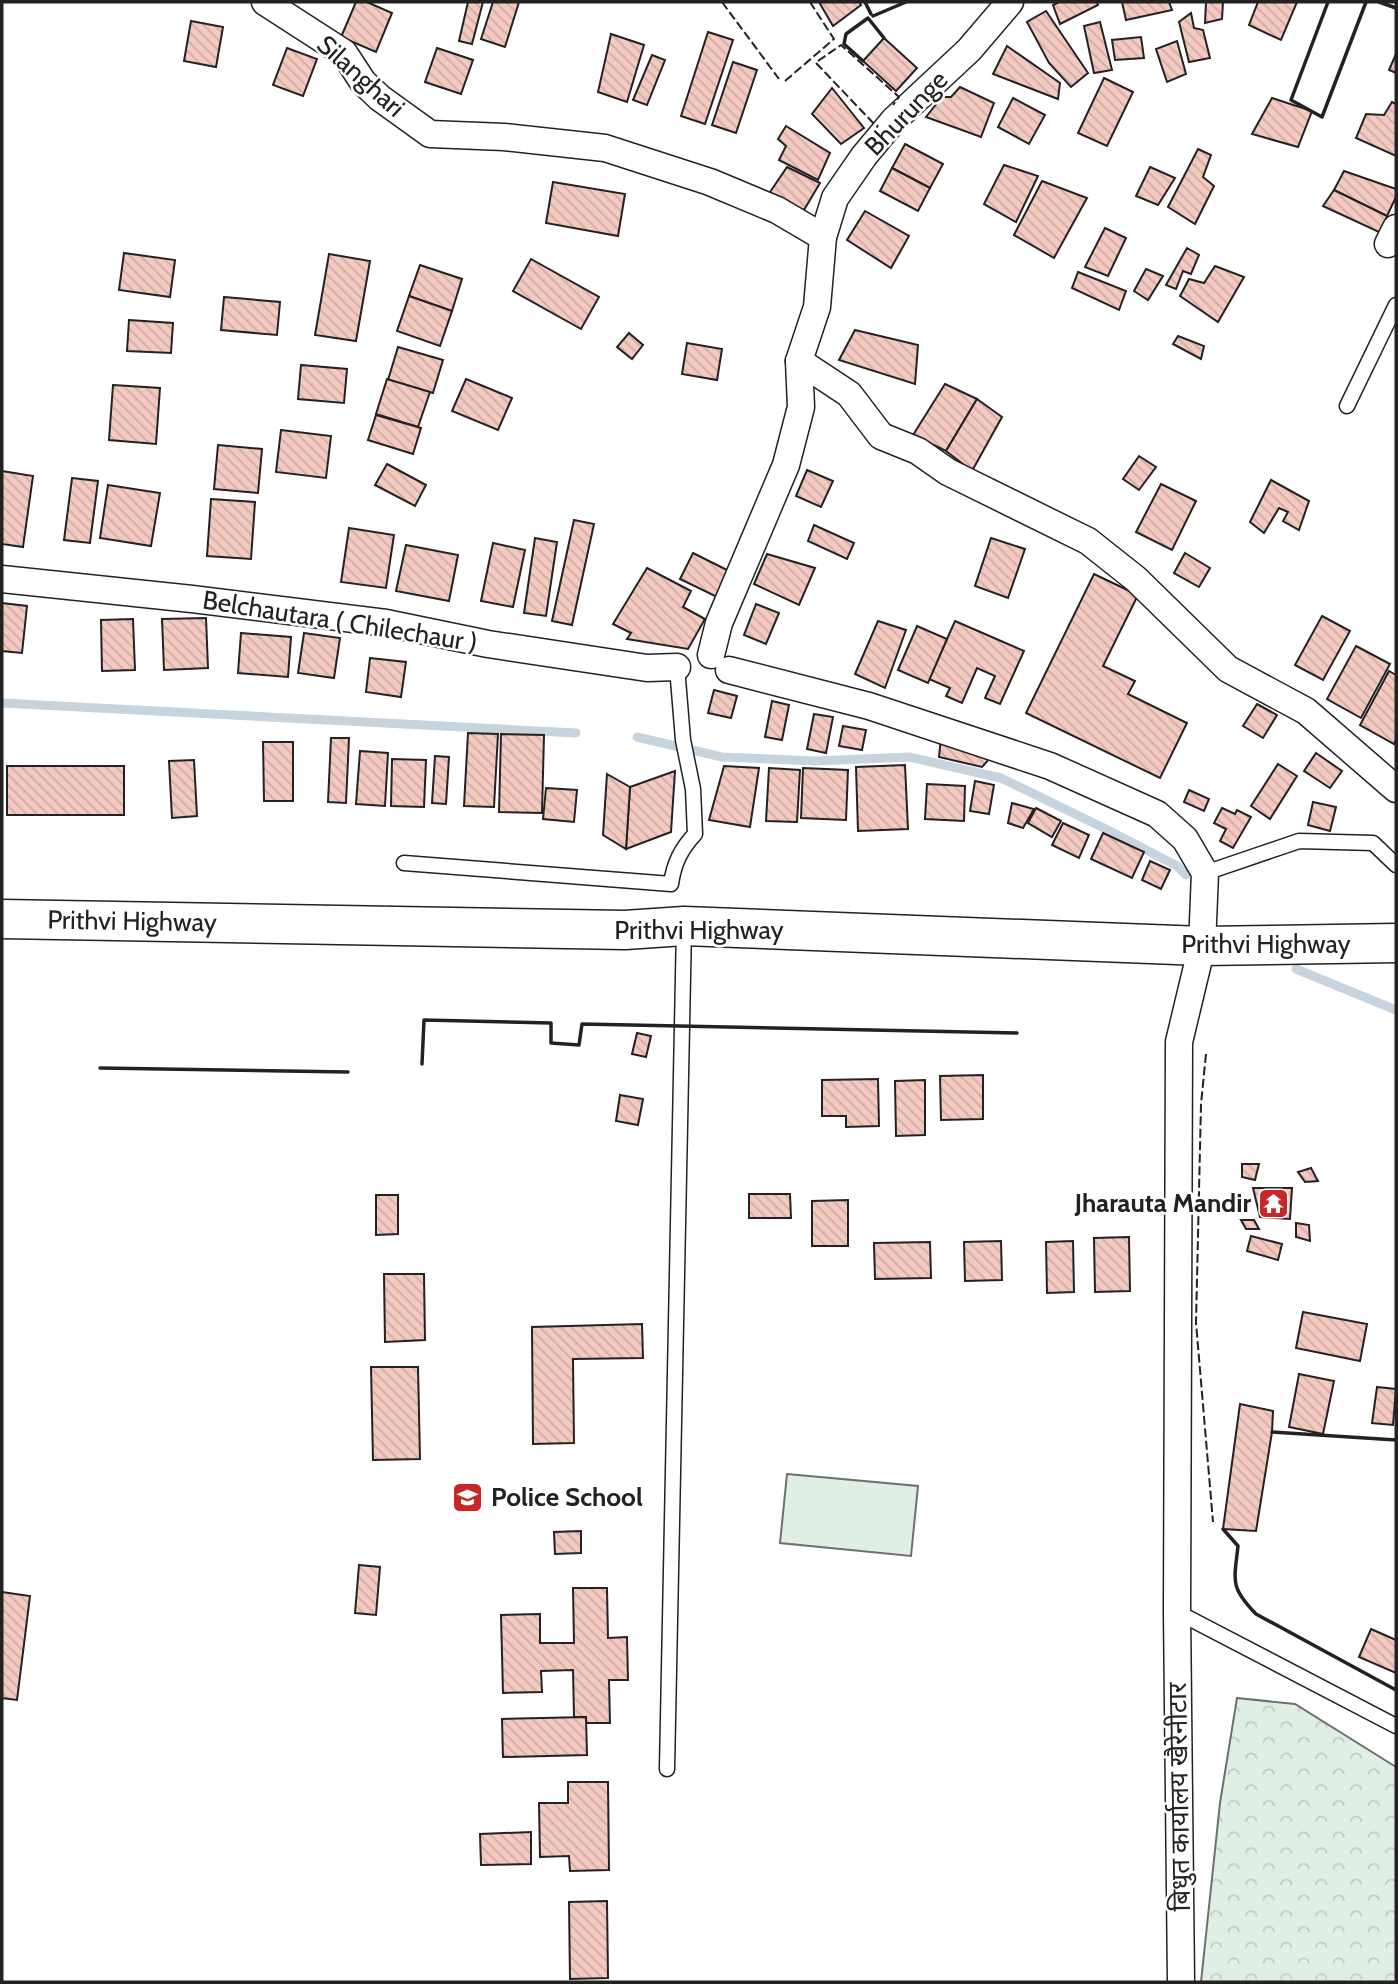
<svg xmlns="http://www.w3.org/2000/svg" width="1398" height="1984" font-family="Cabin,'Noto Sans Devanagari',sans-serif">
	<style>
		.forest { fill: url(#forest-crowns); stroke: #6f6f6f; stroke-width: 2 }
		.park { fill: #e0efe3; stroke: #6f6f6f; stroke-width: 2 }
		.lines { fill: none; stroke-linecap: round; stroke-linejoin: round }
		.stream { stroke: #c7d3dd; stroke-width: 9 }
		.building { fill: url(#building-back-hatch); stroke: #222; stroke-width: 2 }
		.service-casing { stroke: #222; stroke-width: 17 }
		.minor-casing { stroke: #222; stroke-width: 29 }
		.trunk-casing { stroke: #222; stroke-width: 41 }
		.service { stroke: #fff; stroke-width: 14 }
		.minor { stroke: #fff; stroke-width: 26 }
		.trunk { stroke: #fff; stroke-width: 38 }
		.fence { stroke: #222; stroke-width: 2; stroke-dasharray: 9 3.5; stroke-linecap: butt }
		.wall { stroke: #222; stroke-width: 3.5 }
		.labels { text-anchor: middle; stroke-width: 5; stroke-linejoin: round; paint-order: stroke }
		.street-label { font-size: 26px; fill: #222; stroke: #fff }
		.poi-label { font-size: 26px; font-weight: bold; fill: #222; stroke: #fff; text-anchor: end }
	</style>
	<defs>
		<pattern id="forest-crowns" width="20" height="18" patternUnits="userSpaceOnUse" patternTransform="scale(1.75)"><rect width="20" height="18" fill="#e0efe3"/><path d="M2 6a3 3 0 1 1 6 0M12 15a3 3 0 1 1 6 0" fill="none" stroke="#c0cdc2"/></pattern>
		<pattern id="building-back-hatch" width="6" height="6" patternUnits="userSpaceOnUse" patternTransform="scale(1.75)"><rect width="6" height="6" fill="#f3c9c0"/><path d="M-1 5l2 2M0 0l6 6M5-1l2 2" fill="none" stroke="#d0aca5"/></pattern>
	</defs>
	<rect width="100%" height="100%" fill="#fff"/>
	<!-- forest -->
	<path class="forest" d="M1237,1698l58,6 101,63v215h-195l19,-179z"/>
	<!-- park -->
	<path class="park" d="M787,1474l131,12 -7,70 -131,-13z"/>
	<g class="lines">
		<!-- stream -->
		<g class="stream">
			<path d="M2,703l574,30"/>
			<path d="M637,737l85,20 93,4 94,-4 92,21 107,52 69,36 9,9"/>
			<path d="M1296,969l100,41"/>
		</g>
	</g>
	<!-- building -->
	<g class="building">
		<path d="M356,2h11l25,11 -16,39 -35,-15z"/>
		<path d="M468,2h15l-11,42 -13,-3z"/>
		<path d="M493,2h26l-14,45 -24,-8z"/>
		<path d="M819,2h40l2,3 -28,21z"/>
		<path d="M1059,2h38l1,3 -38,19 -7,-19z"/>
		<path d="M1122,2h47l3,8 -46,10z"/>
		<path d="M1206,2h17l-1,17 -17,4z"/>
		<path d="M1258,2h39l-16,38 -32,-15z"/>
		<path d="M1046,11l42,62 -17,14 -22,-24 -22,-41z"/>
		<path d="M1191,13l3,15 9,2 7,28 -21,4 -10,-40z"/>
		<path d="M191,21l32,6 -7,40 -32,-6z"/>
		<path d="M1100,22l12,48 -18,3 -10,-47z"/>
		<path d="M708,32l25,8 -28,84 -24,-8z"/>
		<path d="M611,34l33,11 -17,57 -29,-10z"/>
		<path d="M1141,37l3,21 -29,2 -3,-20z"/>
		<path d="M884,38l33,30 -21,23 -33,-30z"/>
		<path d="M1177,41l9,33 -19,8 -11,-33z"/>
		<path d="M1007,46l53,37 -2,16 -65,-25z"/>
		<path d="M287,48l30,11 -14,37 -30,-11z"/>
		<path d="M437,48l36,12 -12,34 -36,-12z"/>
		<path d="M1396,54v19l-7,-3z"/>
		<path d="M652,55l13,5 -18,45 -14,-5z"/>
		<path d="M733,62l24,8 -21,63 -24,-8z"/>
		<path d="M1104,78l29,14 -26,54 -29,-13z"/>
		<path d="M960,87l34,16 -13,34 -55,-20 16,-20h9z"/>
		<path d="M832,88l32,40 -23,16 -29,-30z"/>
		<path d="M1013,98l32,17 -16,29 -31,-17z"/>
		<path d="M1272,98l40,13 -14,36 -46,-13z"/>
		<path d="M1392,102l4,2v52l-40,-18 10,-24 18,1z"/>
		<path d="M786,126l44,27 -12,27 -39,-20 7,-14 -8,-7z"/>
		<path d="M905,144l38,20 -13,24 -38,-20z"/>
		<path d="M1198,149l13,6 -8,22 11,9 -19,38 -27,-17z"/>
		<path d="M1004,165l34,11 -22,46 -32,-18z"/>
		<path d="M787,167l33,16 -16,27 -36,-15z"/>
		<path d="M1150,167l25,11 -17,27 -22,-9z"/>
		<path d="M892,168l38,20 -12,23 -38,-20z"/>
		<path d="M1344,171l52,18v8l-9,19 -53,-26z"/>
		<path d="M1042,181l45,17 -33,60 -40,-23z"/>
		<path d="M553,182l72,12 -7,42 -72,-13z"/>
		<path d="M1334,190l53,26 -6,17 -58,-27z"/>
		<path d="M865,211l44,25 -18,32 -44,-28z"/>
		<path d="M1105,228l21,10 -18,38 -23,-9z"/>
		<path d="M1187,248l12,7 -8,19 -8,-3 -7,18 -10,-4z"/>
		<path d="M124,253l51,7 -5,37 -51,-7z"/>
		<path d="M329,254l41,7 -14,80 -41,-6z"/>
		<path d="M531,259l68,38 -18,32 -68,-38z"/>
		<path d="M420,265l42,14 -10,32 -43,-15z"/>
		<path d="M1215,266l29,11 -26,45 -38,-26 9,-17 15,4z"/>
		<path d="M1146,269l17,7 -15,24 -14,-9z"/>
		<path d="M1078,272l48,19 -7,19 -47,-22z"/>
		<path d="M409,296l43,15 -12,35 -43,-15z"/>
		<path d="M224,297l56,5 -3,33 -56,-5z"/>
		<path d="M129,320l44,3 -2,30 -44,-2z"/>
		<path d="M855,330l63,15 -3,39 -76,-24z"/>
		<path d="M629,333l14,12 -11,14 -15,-12z"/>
		<path d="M1178,336l26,10 -3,13 -28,-15z"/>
		<path d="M687,343l35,6 -5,31 -35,-6z"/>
		<path d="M398,347l45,13 -10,33 -45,-13z"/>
		<path d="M301,365l46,4 -3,34 -46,-4z"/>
		<path d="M387,379l43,13 -12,35 -42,-13z"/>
		<path d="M466,379l46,19 -14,32 -46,-19z"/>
		<path d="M945,384l32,15 -31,52 -33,-16z"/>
		<path d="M113,385l47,3 -4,56 -47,-4z"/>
		<path d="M977,399l25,18 -30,54 -26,-20z"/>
		<path d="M376,415l45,13 -8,26 -45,-14z"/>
		<path d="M281,430l50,6 -5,42 -50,-6z"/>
		<path d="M218,445l44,4 -4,44 -44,-4z"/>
		<path d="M1139,456l17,11 -17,23 -16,-11z"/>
		<path d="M387,464l39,21 -11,21 -40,-21z"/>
		<path d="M807,470l26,11 -12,26 -25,-11z"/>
		<path d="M2,471l31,5 -10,71 -21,-3z"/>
		<path d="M72,478l26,3 -8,62 -26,-3z"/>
		<path d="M1271,480l38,21 -10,29 -16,-9 5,-9 -9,-4 -15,25 -14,-11z"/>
		<path d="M1161,484l35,17 -24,49 -36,-18z"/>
		<path d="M108,485l52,8 -9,53 -51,-8z"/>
		<path d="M211,499l44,3 -4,57 -44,-3z"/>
		<path d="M574,520l20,4 -22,101 -20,-4z"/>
		<path d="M814,525l40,18 -7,16 -39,-18z"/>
		<path d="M349,528l45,7 -8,53 -45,-6z"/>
		<path d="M535,538l22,4 -11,74 -22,-3z"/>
		<path d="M991,538l34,11 -17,49 -33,-12z"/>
		<path d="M493,543l32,7 -12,57 -32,-6z"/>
		<path d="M406,545l52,10 -9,46 -53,-10z"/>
		<path d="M693,553l36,18 -12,26 -37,-18z"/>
		<path d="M1185,553l25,15 -11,19 -25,-14z"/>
		<path d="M767,554l48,14 -16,37 -45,-21z"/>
		<path d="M647,568l44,23 -8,16 22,12 -17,30 -61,-10 4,-6 -18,-9z"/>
		<path d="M1094,574l44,21 -35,71 32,15 -7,13 59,29 -27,55 -134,-65z"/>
		<path d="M2,603l25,3 -5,47 -20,-2z"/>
		<path d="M756,604l23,9 -13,31 -22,-9z"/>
		<path d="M1322,616l28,15 -27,49 -28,-15z"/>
		<path d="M206,618l2,50 -44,2 -2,-51z"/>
		<path d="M133,619l2,51 -33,1 -1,-51z"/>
		<path d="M878,621l28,9 -21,58 -30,-14z"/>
		<path d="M955,621l69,30 -24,53 -15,-6 10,-22 -18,-8 -15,35 -16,-7 4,-8 -21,-9z"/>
		<path d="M917,626l30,13 -19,44 -30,-13z"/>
		<path d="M241,633l50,4 -3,40 -50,-4z"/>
		<path d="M304,633l36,5 -6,40 -36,-5z"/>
		<path d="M1356,646l34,18 -29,54 -34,-19z"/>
		<path d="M370,658l36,4 -5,35 -35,-5z"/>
		<path d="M1389,671l7,4v64l-2,5 -34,-19z"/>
		<path d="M714,690l23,6 -6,22 -23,-5z"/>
		<path d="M772,701l17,4 -7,35 -17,-3z"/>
		<path d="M1257,704l20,11 -14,23 -20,-12z"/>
		<path d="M814,714l19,3 -7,36 -19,-4z"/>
		<path d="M843,726l23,4 -4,20 -23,-4z"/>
		<path d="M468,733l30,1 -4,73 -30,-1z"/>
		<path d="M501,734l43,1 -2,78 -43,-1z"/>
		<path d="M941,737l50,20 -9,10 -43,-10z"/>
		<path d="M331,738h18l-3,65 -18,-1z"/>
		<path d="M263,742h30v59h-29z"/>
		<path d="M360,751l28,2 -3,53 -29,-2z"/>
		<path d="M1316,753l26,18 -12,17 -26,-17z"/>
		<path d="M435,756l14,1 -3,47 -14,-1z"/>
		<path d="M392,759l34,1 -2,47 -33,-1z"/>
		<path d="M194,760l3,56 -25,2 -3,-57z"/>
		<path d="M1278,764l19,12 -27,43 -19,-13z"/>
		<path d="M905,765l3,64 -50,2 -2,-64z"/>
		<rect x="7" y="766" width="117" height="49"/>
		<path d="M724,766l35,2 -9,59 -41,-7z"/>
		<path d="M769,768l31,2 -3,52 -31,-1z"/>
		<path d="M803,768l45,2 -2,50 -45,-2z"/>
		<path d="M675,771l-4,61 -45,17 4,-62z"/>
		<path d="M607,774l23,13 -4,62 -23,-14z"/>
		<path d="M975,781l19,4 -5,29 -19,-3z"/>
		<path d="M927,784l38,2 -1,35 -39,-2z"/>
		<path d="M546,788l31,2 -3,32 -31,-3z"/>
		<path d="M1189,790l20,9 -5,12 -20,-9z"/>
		<path d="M1313,802l23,5 -6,24 -22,-6z"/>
		<path d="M1012,803l22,6 -11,19 -15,-5z"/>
		<path d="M1036,808l25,13 -9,16 -24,-14z"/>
		<path d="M1222,808l13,6 2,-4 14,7 -18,31 -13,-7 6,-12 -12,-6z"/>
		<path d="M1063,823l26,12 -10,23 -27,-13z"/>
		<path d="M1103,833l41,19 -12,26 -41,-19z"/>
		<path d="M1150,861l20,9 -9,19 -19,-9z"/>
		<path d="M637,1033l14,3 -5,21 -14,-3z"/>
		<path d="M983,1075v44l-42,1 -1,-44z"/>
		<path d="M878,1079l1,47 -33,1v-11h-24v-36z"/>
		<path d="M925,1080v55l-29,1 -1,-55z"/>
		<path d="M620,1095l23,4 -5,26 -22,-4z"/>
		<path d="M1242,1164h17l-4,16 -13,-3z"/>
		<path d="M1311,1168l7,13 -13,1 -7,-10z"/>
		<path d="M1253,1188h39l-2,31 -30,-2z"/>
		<path d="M749,1194h41l1,24h-42z"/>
		<path d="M376,1195h22v39l-22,1z"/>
		<path d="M848,1200v46h-36v-45z"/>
		<path d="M1241,1220h13l5,9h-13z"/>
		<path d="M1296,1223l13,2 1,16 -14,-4z"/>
		<path d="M1251,1236l31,8 -4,16 -31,-9z"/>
		<path d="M1129,1237l1,54 -35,1 -1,-54z"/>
		<path d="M1001,1241l1,39 -37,1 -1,-39z"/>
		<path d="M1073,1241l1,51 -27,1 -1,-51z"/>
		<path d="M930,1242l1,36 -56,1 -1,-36z"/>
		<path d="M384,1274h40l1,66 -40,2z"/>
		<path d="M1303,1312l64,12 -7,37 -64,-13z"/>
		<path d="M642,1324l1,34 -70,1 1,84 -41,1 -1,-117z"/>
		<path d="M371,1367h47l2,92 -47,1z"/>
		<path d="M1299,1374l35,7 -11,53 -34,-7z"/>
		<path d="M1377,1387l19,2 -3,36 -21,-2z"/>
		<path d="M1240,1404l33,7 -1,21 -16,99 -33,-2z"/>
		<path d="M581,1531v22l-26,1 -1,-22z"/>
		<path d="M359,1565l21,2 -4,48 -21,-2z"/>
		<path d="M573,1588h34l1,50 19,-1 1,43h-19l1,43h-24v-6h-12l-1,-47 -32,1 1,21 -39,1 -2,-78 39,-1v29h34z"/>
		<path d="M2,1592l28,4 -13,104 -15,-2z"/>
		<path d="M1371,1629l25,11v33l-37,-16z"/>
		<path d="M586,1717l1,38 -84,2 -1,-38z"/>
		<path d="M568,1782h40l1,88 -39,1 -1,-15 -29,1 -1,-54h29z"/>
		<path d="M531,1832v32l-50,1 -1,-31z"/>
		<path d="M607,1901l1,77 -38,1 -1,-77z"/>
	</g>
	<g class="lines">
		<defs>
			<g id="service">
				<path d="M1347,406l49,-101"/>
				<path d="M404,863l267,21c3,-21 10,-35 24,-50l-2,-45 -10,-49 -6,-73"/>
				<path d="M1205,873l94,-32 74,2 23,22"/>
				<path d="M1177,1612l219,114"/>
				<path d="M667,1769l17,-842"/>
			</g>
			<g id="minor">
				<path d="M265,2l79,51 19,29 17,16 50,36 74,3 101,11 105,34 67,28 46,27"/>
				<path d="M1388,244l8,-16"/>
				<path d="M799,361l50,33 32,42 37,15 30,21 140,69 48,38 92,90 78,42 90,78"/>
				<path d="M2,579l190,20 194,24 102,21 159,24 30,-1"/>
				<path d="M711,655l8,-32 67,-158 15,-58 -2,-46 18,-54 6,-70 12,-39 29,-42 30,-36 75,-70 41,-48"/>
				<path d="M729,670l140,36 181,60 107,48 28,25 20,34 -3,73 -23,96 -2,570 4,370"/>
			</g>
			<path id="trunk" d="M2,919l623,11 59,-4 518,20 194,-3"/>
		</defs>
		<!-- service casing -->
		<use href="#service" class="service-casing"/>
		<!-- minor casing -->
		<use href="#minor" class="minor-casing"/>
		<!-- trunk casing -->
		<use href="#trunk" class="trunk-casing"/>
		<!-- service -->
		<use href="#service" class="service"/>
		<!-- minor -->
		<use href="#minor" class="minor"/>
		<!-- trunk -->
		<use href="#trunk" class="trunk"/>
		<!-- fence -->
		<g class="fence">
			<path d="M722,2l57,77"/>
			<path d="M818,61l23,-16 58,52 -6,8"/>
			<path d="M816,63l61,64 1,-2"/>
			<path d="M785,81l49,-42 -24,-37"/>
			<path d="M1206,1054l-5,50 -5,219 17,199"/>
		</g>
		<!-- wall -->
		<g class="wall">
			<path d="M865,2l6,12"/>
			<path d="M1328,2l-37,98 31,17 44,-115"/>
			<path d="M1379,2l17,6"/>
			<path d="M873,16l33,-14"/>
			<path d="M863,61l-19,-17 2,-10 22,-16 16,20"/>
			<path d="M422,1064l2,-44 127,3v20l28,2 3,-21 435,9"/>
			<path d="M100,1068l248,4"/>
			<path d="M1272,1432l124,8"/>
			<path d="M1223,1529l15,17c-4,36 -8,41 18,68l140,76"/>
		</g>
	</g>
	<!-- icons -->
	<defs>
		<symbol id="temple-square" viewBox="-11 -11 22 22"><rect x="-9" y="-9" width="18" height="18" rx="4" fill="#c62828" stroke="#fff"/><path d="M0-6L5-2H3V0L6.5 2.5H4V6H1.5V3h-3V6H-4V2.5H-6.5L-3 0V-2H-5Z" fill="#fff"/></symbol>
		<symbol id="school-square" viewBox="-11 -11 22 22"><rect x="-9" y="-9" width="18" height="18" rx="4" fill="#c62828" stroke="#fff"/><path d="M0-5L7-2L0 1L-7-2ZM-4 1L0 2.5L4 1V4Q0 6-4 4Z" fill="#fff"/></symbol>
	</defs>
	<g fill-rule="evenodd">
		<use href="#temple-square" x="1256" y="1186" width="35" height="35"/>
		<use href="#school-square" x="450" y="1480" width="35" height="35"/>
	</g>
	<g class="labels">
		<!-- street labels -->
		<g class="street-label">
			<text transform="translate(361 76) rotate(42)" y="9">Silanghari</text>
			<text transform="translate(906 113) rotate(-46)" y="9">Bhurunge</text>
			<text transform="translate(340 621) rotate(9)" y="9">Belchautara ( Chilechaur )</text>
			<text transform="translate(132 921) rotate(1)" y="9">Prithvi Highway</text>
			<text x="699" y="939">Prithvi Highway</text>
			<text x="1266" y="953">Prithvi Highway</text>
			<text transform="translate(1179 1797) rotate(-91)" y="9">बिधुत कार्यालय खैरेनीटार</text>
		</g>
		<!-- poi labels -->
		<g class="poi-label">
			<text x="1251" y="1212">Jharauta Mandir</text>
			<text x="491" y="1506" text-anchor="start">Police School</text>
		</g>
	</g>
	<!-- border -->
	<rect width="1398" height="1984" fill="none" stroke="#222222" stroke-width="7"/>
</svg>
